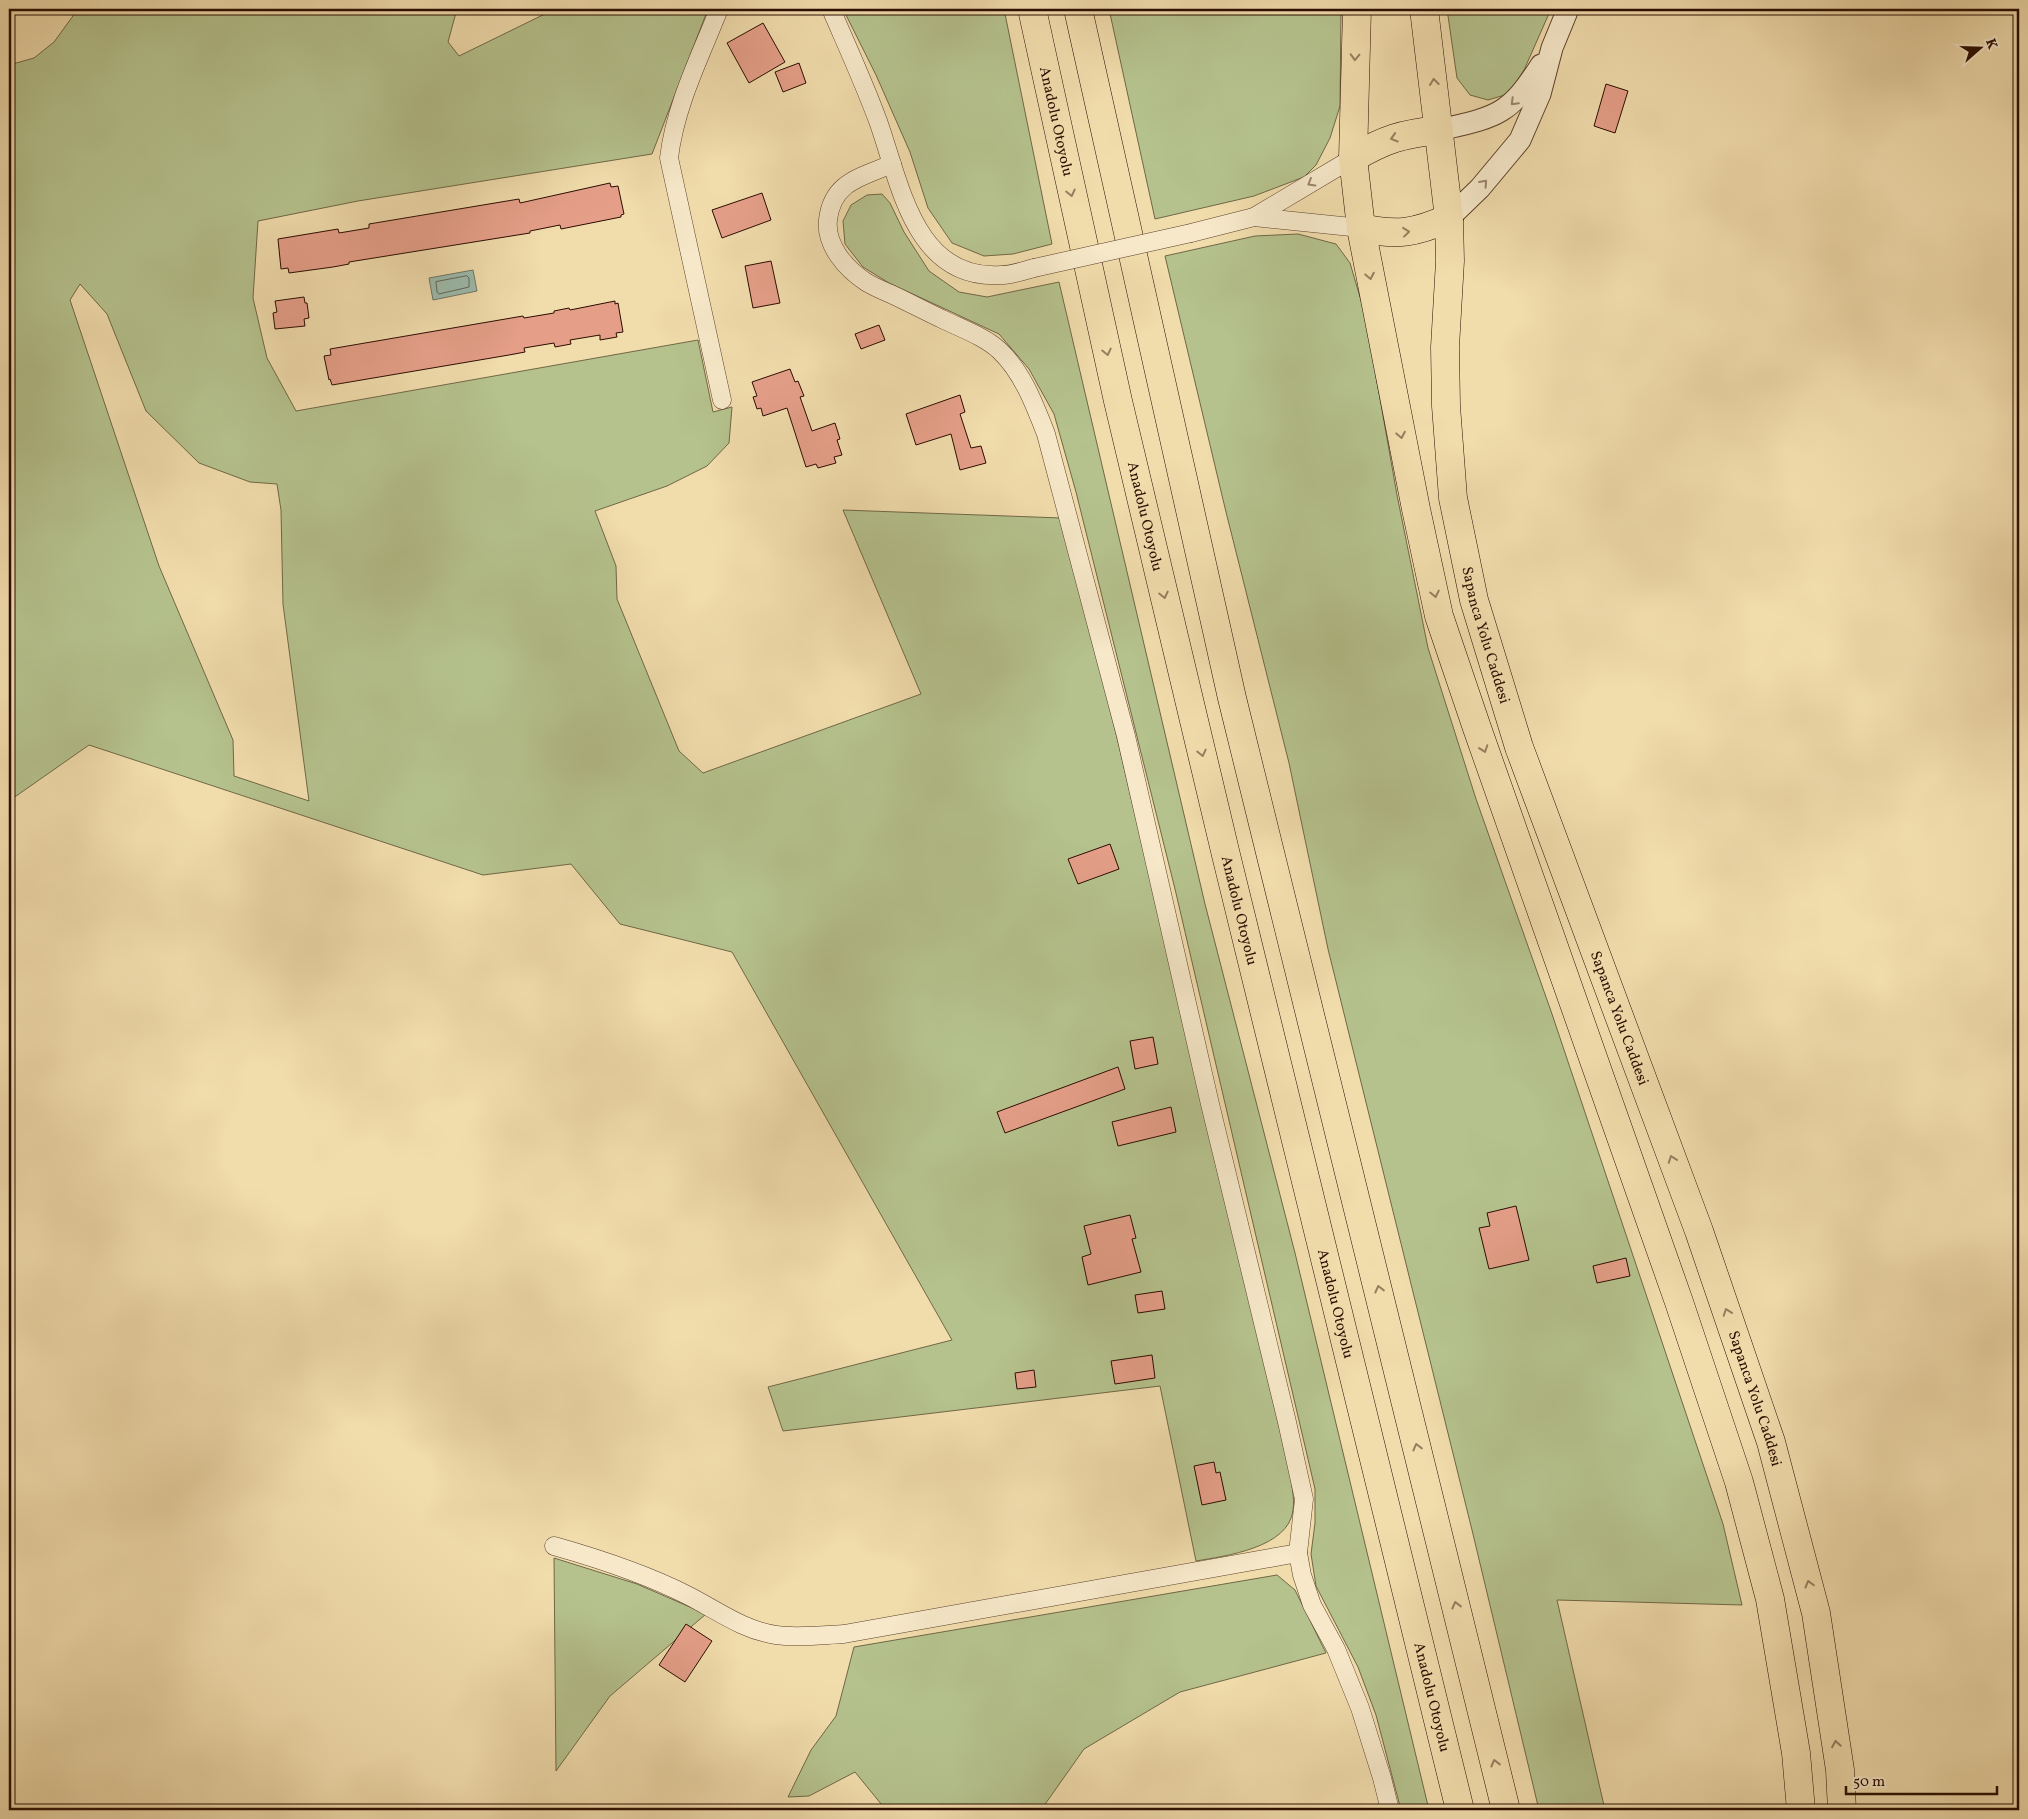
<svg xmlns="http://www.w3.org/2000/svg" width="2028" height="1819" font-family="Vollkorn,serif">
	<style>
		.green { fill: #b5c28d; stroke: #706746; fill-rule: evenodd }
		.water { fill: #9bbbac; stroke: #6e7567 }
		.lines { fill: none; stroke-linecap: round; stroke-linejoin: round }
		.shore { stroke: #636456; stroke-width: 1 }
		.building { fill: #e59f89; stroke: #2b0c00 }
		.minor-casing { stroke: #5c402b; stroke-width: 19 }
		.tertiary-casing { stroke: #5c402b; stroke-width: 23 }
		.trunk-casing { stroke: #2b0c00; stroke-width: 29 }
		.motorway-casing { stroke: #2b0c00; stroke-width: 29 }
		.minor { stroke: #f6e8c9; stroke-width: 18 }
		.tertiary { stroke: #f6e8c9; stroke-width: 21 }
		.trunk { stroke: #f1dcac; stroke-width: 28 }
		.motorway { stroke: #f1dcac; stroke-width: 28 }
		.minor-bridge-casing { stroke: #5c402b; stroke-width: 19; stroke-linecap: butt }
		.minor-bridge { stroke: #f6e8c9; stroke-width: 18 }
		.oneway { stroke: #987e5f }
		.oneway2 { stroke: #9b856f }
		.labels { text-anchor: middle; stroke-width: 4; stroke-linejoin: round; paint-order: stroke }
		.street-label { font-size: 15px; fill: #2b0c00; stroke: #f6e8c9 }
	</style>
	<rect width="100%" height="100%" fill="#f1dcac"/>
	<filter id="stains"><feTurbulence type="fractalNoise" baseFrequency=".004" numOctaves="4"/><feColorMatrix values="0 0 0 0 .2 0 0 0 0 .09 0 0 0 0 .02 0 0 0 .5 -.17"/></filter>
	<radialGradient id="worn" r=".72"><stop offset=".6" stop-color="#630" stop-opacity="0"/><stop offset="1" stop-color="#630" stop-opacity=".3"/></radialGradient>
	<!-- green -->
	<g class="green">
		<path d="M78,9h379l-9,33 11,14 96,-47h153l-56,145 -294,47 -100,20 -5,77 14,60 29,53 402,-71 15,72 19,-5 -3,36 -22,23 -40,20 -72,25 21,55 1,33 62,152 24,22 218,-79 -78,-184 218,8 28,101 201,853c1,12 5,26 3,38 -4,38 -68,46 -97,51l-36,-175 -377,45 -15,-44 184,-47 -220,-388 -112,-28 -49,-60 -88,11 -394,-130 -80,56v-736l25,-7 20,-16zM80,284l27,30 39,97 53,52 51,19 27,2 4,26 2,94 26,197 -75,-25 -1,-36 -74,-174 -89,-266z"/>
		<path d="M843,9h161l48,235 -39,10 -29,2 -32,-13 -24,-35 -18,-56 -34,-77z"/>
		<path d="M1109,9h232l-1,97 -10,32 -14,27 -12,12 -50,19 -99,23z"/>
		<path d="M1447,9h104l-27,61 -16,24 -20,6 -18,-5 -13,-17z"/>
		<path d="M882,194l8,9 14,29 25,39 30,21 28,5 72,-15 146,622 90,349 134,557h-28l-25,-95 -18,-48 -42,-81 -5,-32 4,-31v-34l-140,-600 -99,-397 -22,-78 -25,-45 -30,-35 -110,-51 -26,-16 -18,-23 -2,-23 8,-16 16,-10z"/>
		<path d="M1298,234l38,10 14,19 15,51 32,181 31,153 48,151 76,215 171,510 19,81 -185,-5 48,210h-66l-67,-280 -144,-581 -39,-186 -63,-251 -61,-256 90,-20z"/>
		<path d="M554,1558l83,26 69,30 -96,82 -54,75z"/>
		<path d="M1277,1575l18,15 31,63 -146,39 -96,57 -43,61h-155l-31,-38 -46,24 -21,1 23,-47 25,-34 18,-69z"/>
	</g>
	<!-- water -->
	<path class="water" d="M473,270l4,21 -44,9 -4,-22z"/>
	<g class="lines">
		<!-- shore -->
		<path class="shore" d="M467,276l2,2v9l-30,7 -2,-2 -1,-10z"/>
	</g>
	<!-- building -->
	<g class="building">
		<path d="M763,23l22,39 -36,21 -22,-40z"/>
		<path d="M799,63l7,20 -23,9 -8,-20z"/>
		<path d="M1606,84l22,7 -13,42 -21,-7z"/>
		<path d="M610,183l1,4 7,-1 6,28 -3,1v2l-60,12 -1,-4 -30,6v2l-181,29v2l-16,3 -44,6 -1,-5 -7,1 -3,-30 60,-10 1,4 30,-5v-4l150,-25 1,4z"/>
		<path d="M762,193l9,27 -49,18 -10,-28z"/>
		<path d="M771,261l9,42 -27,5 -8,-42z"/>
		<path d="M304,297l1,6h2l2,15 -5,1 1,7 -30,3 -2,-16 4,-1 -2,-11z"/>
		<path d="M615,301v3l3,-1 5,29 -7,1 1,4 -17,3v-5l-30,5 1,4 -16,3 -1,-4 -30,5 1,4 -16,3 -177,30 -2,-6 -1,1 -5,-24 7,-1 -1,-6 193,-33 1,2 30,-5v-2l15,-3 1,2z"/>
		<path d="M879,325l6,15 -24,9 -6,-15z"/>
		<path d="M790,369l5,13 3,-1 6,15 -4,1 12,34 23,-8 5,16 -3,1 5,15 -8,2 2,6 -18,5 -2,-4 -10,3 -19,-59 -24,8 -2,-8 -4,1 -4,-12 4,-1 -5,-14z"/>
		<path d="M960,395l5,17 -5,2 11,34 10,-2 5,17 -26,7 -9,-36 -35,11 -10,-31z"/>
		<path d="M1110,844l9,25 -41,15 -10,-25z"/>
		<path d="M1153,1037l5,27 -23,5 -5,-28z"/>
		<path d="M1118,1067l7,22 -120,44 -8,-21z"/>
		<path d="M1171,1107l5,25 -58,14 -6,-24z"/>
		<path d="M1516,1206l13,54 -40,9 -10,-41 11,-2 -3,-13z"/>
		<path d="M1130,1215l6,23 -4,1 9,33 -53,13 -6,-28 9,-3 -7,-28z"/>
		<path d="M1626,1258l4,18 -33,7 -4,-17z"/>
		<path d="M1162,1291l3,18 -27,4 -3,-18z"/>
		<path d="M1152,1355l3,23 -40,6 -4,-23z"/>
		<path d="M1034,1370l2,17 -19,2 -2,-16z"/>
		<path d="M1214,1462l2,11 4,-1 6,28 -24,5 -8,-39z"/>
		<path d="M686,1624l26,17 -27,41 -26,-17z"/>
	</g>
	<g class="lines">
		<defs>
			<g id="minor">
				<path d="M719,9c-19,48 -44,97 -50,149l53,242"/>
				<path d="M831,9c16,37 33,74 47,112 22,61 36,160 123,154 11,0 22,-4 33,-7"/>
				<path d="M892,164c-31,13 -60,18 -64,56 -3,25 18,49 38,62 8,5 18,9 27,13 17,8 34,17 51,25 19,9 41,17 56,31 23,22 35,55 46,83l80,302 84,368 77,318 17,77 -6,54 4,22 10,30 24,44 24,59 22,70 8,32"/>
				<path d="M1254,217l107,11"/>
				<path d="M1191,233l63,-16 99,-59"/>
				<path d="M554,1546c46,13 92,28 135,50 29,15 54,34 87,39 22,3 46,0 68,-1l454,-81"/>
			</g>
			<g id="tertiary">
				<path d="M1439,130c57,-13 70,-14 102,-65"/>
				<path d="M1449,218l31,-30 40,-48 20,-46 12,-46 16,-39"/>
			</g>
			<g id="trunk">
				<path d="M1357,9l-4,149 8,70 55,281 23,107 38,112 202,574 60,180 31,117 26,154 5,57"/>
				<path id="s1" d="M1424,9l25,209 1,43 -5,86 1,59 7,92 21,102 45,147 180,484 72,211 45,171 24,157 2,40"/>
				<path d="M1353,158c32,-19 49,-24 86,-28"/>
				<path d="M1361,228c37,8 54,5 88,-10"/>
			</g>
			<g id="motorway">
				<path id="s2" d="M1032,9l86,392 108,454 234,955"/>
				<path d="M1078,9l154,689 274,1112"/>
			</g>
		</defs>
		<!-- minor casing -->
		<use href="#minor" class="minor-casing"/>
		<!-- tertiary casing -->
		<use href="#tertiary" class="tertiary-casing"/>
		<!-- trunk casing -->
		<use href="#trunk" class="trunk-casing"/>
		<!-- motorway casing -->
		<use href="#motorway" class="motorway-casing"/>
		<!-- minor -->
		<use href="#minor" class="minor"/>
		<!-- tertiary -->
		<use href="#tertiary" class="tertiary"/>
		<!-- trunk -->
		<use href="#trunk" class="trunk"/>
		<!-- motorway -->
		<use href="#motorway" class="motorway"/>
		<defs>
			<path id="minor-bridge" d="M1034,268l157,-35"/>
		</defs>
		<!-- minor-bridge casing -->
		<use href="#minor-bridge" class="minor-bridge-casing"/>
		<!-- minor-bridge -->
		<use href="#minor-bridge" class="minor-bridge"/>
	</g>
	<!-- one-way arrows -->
	<defs><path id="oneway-chevron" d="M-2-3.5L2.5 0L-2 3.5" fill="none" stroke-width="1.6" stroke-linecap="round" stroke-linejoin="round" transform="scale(1.25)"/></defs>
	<g class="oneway">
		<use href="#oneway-chevron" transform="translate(1355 57) rotate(92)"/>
		<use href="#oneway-chevron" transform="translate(1434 82) rotate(-97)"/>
		<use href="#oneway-chevron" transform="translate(1394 138) rotate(163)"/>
		<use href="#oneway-chevron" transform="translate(1071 193) rotate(77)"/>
		<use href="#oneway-chevron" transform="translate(1406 232) rotate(-6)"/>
		<use href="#oneway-chevron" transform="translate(1370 276) rotate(79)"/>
		<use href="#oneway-chevron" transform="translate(1107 352) rotate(77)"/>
		<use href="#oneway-chevron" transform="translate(1401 435) rotate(79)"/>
		<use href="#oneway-chevron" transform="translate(1435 594) rotate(78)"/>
		<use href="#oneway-chevron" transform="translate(1164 595) rotate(77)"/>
		<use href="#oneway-chevron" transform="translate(1484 749) rotate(71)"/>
		<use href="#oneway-chevron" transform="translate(1202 753) rotate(77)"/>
		<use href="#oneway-chevron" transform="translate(1672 1159) rotate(-110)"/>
		<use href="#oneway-chevron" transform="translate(1379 1289) rotate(-104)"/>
		<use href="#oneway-chevron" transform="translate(1727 1312) rotate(-109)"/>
		<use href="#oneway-chevron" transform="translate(1417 1447) rotate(-104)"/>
		<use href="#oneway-chevron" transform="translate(1809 1584) rotate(-105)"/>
		<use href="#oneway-chevron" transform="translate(1456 1605) rotate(-104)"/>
		<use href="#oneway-chevron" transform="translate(1836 1744) rotate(-99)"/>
		<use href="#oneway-chevron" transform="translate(1495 1763) rotate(-104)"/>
	</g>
	<g class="oneway2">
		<use href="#oneway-chevron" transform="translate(1514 102) rotate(135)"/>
		<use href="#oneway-chevron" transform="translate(1311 183) rotate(150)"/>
		<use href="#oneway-chevron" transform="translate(1484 183) rotate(-48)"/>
	</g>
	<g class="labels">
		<!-- street labels -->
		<g class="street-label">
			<text dy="5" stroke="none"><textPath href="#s2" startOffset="115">Anadolu Otoyolu</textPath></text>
			<text dy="5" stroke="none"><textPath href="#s2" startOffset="520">Anadolu Otoyolu</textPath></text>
			<text dy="5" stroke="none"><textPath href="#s1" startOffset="632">Sapanca Yolu Caddesi</textPath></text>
			<text dy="5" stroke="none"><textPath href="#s2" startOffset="925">Anadolu Otoyolu</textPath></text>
			<text dy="5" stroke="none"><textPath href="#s1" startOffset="1038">Sapanca Yolu Caddesi</textPath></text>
			<text dy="5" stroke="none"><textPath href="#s2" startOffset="1330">Anadolu Otoyolu</textPath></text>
			<text dy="5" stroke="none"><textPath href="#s1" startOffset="1442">Sapanca Yolu Caddesi</textPath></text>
			<text dy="5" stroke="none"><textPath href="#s2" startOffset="1735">Anadolu Otoyolu</textPath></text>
		</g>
	</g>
	<!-- margin -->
	<rect width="2028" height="1819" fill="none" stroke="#f1dcac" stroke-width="30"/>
	<rect x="10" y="10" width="2008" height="1799" fill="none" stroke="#2b0c00" stroke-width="2.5"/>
	<rect x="15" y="15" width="1998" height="1789" fill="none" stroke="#2b0c00"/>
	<!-- north arrow -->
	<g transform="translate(1980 48) rotate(70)" stroke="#f6e8c9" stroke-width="4" paint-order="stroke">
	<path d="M0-4L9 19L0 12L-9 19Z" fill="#2b0c00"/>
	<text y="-8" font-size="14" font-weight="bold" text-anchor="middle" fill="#2b0c00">K</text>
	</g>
	<!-- scale -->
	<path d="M1846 1786v8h151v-8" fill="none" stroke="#2b0c00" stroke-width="2.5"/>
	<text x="1853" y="1786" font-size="15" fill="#2b0c00" stroke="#f6e8c9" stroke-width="4" paint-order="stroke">50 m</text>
	<rect width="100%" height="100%" filter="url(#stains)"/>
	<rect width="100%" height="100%" fill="url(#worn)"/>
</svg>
